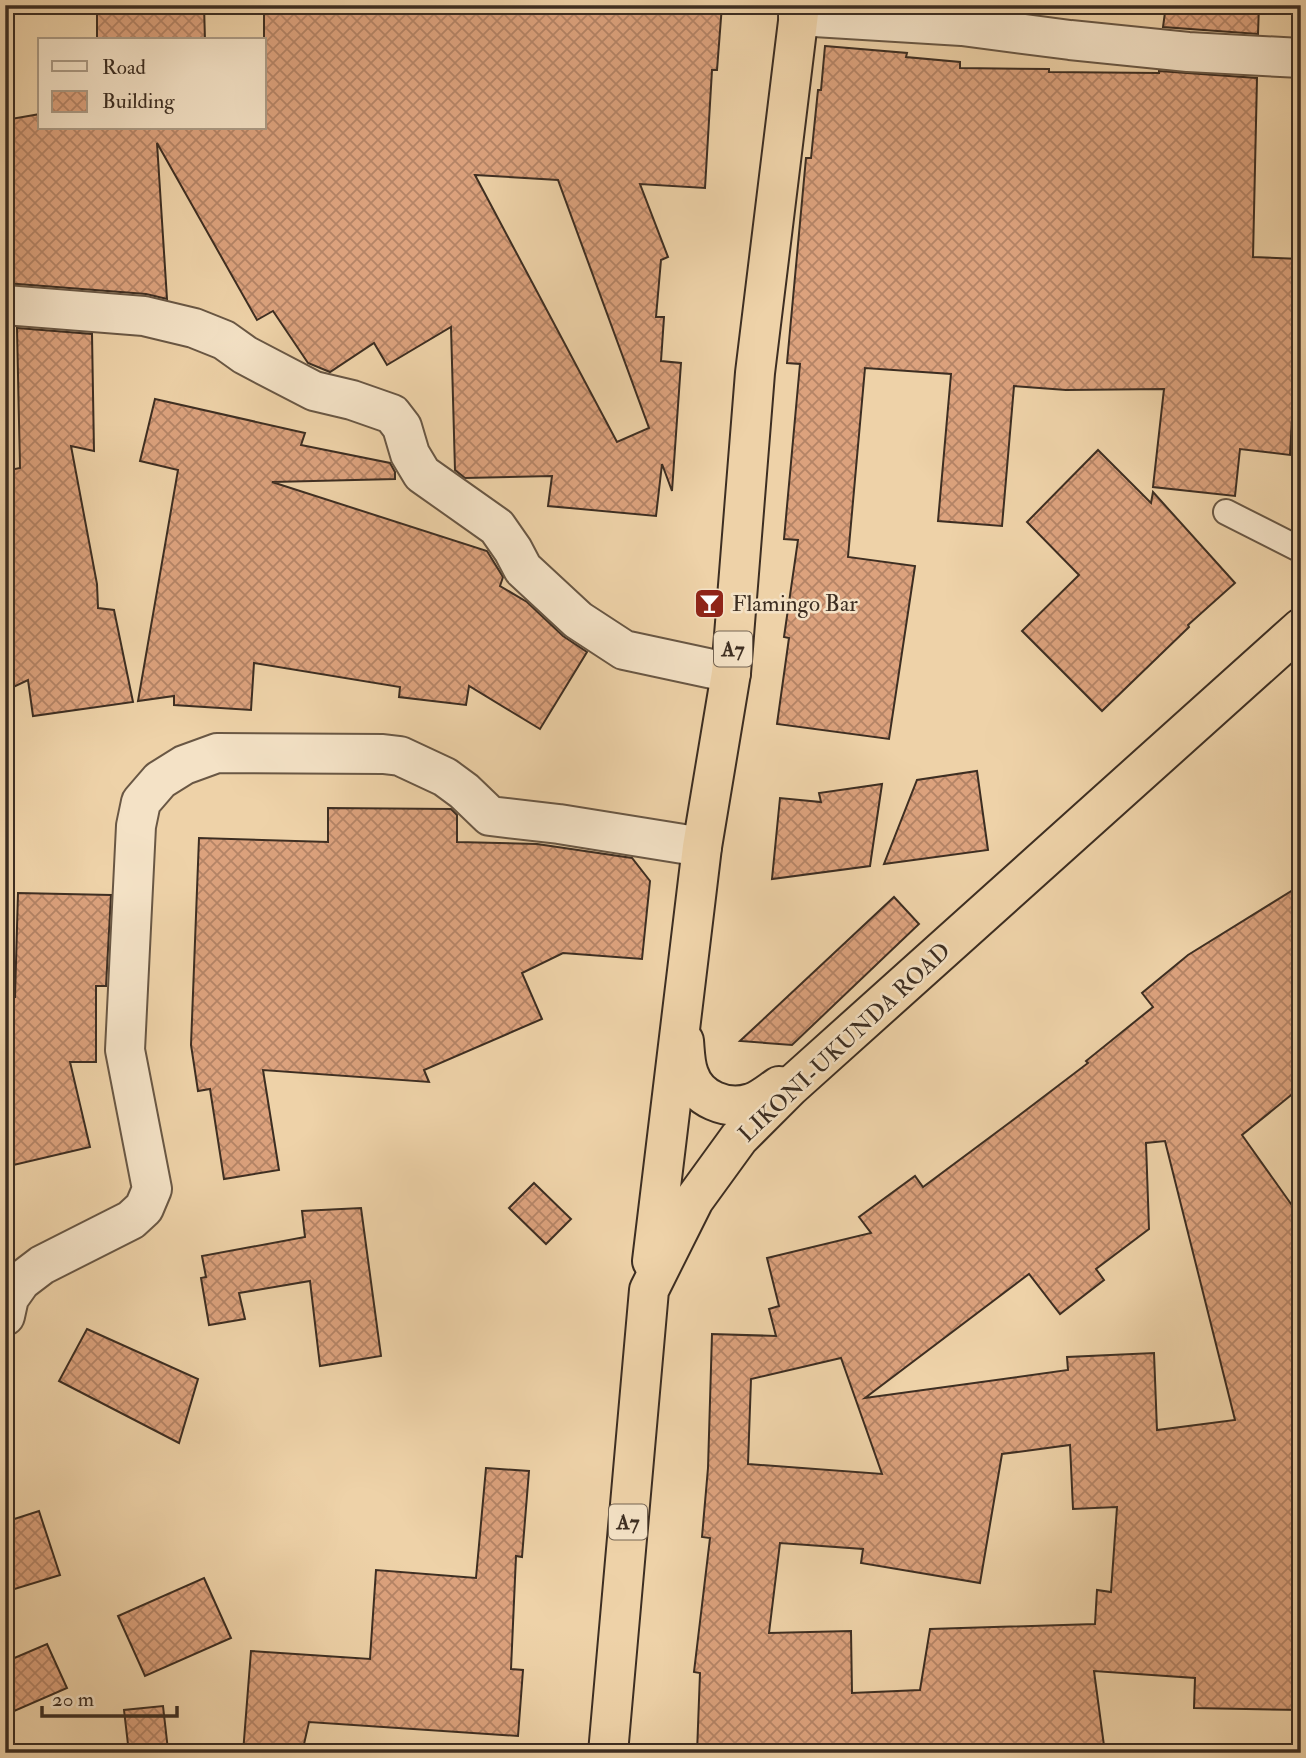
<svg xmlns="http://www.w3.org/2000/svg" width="1306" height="1758" font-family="'IM FELL Double Pica',serif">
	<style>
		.building { fill: url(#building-cross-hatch); stroke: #3d2e22; stroke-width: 2; fill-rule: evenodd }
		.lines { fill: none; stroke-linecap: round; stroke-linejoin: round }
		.lane-casing { stroke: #695744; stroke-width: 28 }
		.street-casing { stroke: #695744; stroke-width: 42 }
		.highway-casing { stroke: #3d2e22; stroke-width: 42 }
		.lane { stroke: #f4e2c6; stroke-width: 24 }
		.street { stroke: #f4e2c6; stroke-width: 38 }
		.highway { stroke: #eed2a8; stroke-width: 38 }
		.labels { text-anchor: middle; stroke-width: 5; stroke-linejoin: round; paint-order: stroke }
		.shield { fill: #f4e2c6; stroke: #746453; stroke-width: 2 }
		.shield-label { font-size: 21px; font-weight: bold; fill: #3d2e22 }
		.poi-label { font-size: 23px; fill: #3d2e22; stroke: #f4e2c6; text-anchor: start }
		.street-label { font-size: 23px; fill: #3d2e22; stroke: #f4e2c6 }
	</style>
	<defs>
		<pattern id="building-cross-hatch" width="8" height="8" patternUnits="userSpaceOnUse" patternTransform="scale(1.75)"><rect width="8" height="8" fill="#dca27d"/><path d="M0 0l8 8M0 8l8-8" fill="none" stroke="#b48466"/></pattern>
	</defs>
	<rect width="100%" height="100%" fill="#eed2a8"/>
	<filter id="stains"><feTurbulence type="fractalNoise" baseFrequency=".00286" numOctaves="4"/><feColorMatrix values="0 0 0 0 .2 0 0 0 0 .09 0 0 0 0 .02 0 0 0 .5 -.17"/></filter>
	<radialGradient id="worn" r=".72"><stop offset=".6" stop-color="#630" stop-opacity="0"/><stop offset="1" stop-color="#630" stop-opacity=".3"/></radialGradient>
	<!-- building -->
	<g class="building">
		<path d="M97,5h107l1,35h-108z"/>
		<path d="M309,5h413l-5,65h-5l-7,118 -65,-4 28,73 -7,3 -5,57h8l-3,44 20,2 -9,128 -10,-27 -6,52 -108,-10 4,-30 -87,2 -10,-8 -4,-143 -64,38 -13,-22 -44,29 -22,-9 -35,-52 -16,9 -100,-177 10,156 -21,-5 -141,-11v-163l35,-6v14h224v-114zM475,175l83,5 91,248 -32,14z"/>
		<path d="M1166,5h93l-1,29 -95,-7z"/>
		<path d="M825,46l82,7 -1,4 54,5v6l89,1v3l110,1v-2l98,7 -4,179 48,2 -11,196 -50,-6 -5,47 -82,-9 11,-98 -98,1 -52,-4 -12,140 -64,-5 13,-147 -86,-6 -17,189 67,9 -26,173 -112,-15 12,-86 -5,-1 14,-97 -14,-1 16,-175 -13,-1 19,-205h5l7,-68h3z"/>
		<path d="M17,328l75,6 2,117 -23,-5 26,138 1,24 16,2 19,92 -100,14 -5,-36 -23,11v-220l15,-3z"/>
		<path d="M155,399l150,34 -4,12 89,18 5,9v7l-123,3 215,69 16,26 -3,9 27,16 36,34 24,16 -47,77 -71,-43 -3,19 -67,-8 1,-10 -146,-24 -3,47 -77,-5v-9l-36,5 40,-231 -38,-9z"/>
		<path d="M1098,450l53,53 2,-11 82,91 -47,42 1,2 -87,84 -80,-80 57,-56 -52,-53z"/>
		<path d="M977,771l11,79 -104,14 33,-84z"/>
		<path d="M882,784l-12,82 -98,13 8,-81 41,4 -2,-9z"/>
		<path d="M328,808l123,1 6,6v27l80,2 95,14 18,23 -8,78 -79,-6 -41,20 20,46 -118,51 5,12 -166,-12 16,100 -55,9 -14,-90 -12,2 -7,-46 8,-207 129,4z"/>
		<path d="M1301,885v202l-59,48 59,83v492l-107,-2 1,-30 -101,-7 11,82h-408l3,-80 -6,-1 16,-134 -8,-1 6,-69 4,-134 64,2 -7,-27 10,-3 -12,-48 104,-25 -12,-16 56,-41 8,11 86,-64 79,-60 -2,-2 67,-54 -11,-14 46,-38zM1165,1141l70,279 -78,10 -3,-77 -87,4 1,13 -203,28 164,-124 31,40 44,-34 -8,-11 53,-40 -3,-86zM841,1358l41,116 -134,-10 3,-85zM1070,1445l3,64 44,-2 -6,85 -14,-2 -2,34 -165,5 -10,61 -68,3 -1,-62 -82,2 11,-90 83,6 -2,14 119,20 22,-129z"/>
		<path d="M18,893l93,2 -5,91h-10v76h-26l20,85 -85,20 3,-170h7z"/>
		<path d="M894,897l25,27 -127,121 -52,-4z"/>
		<path d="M534,1183l37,36 -25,25 -37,-36z"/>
		<path d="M361,1208l20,148 -61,10 -10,-85 -71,12 6,26 -36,6 -8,-47 5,-1 -4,-21 103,-19 -3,-26z"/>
		<path d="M87,1329l111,50 -19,64 -120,-62z"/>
		<path d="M486,1468l43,3 -7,86 -6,-1 -5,113 12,1 -5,66 -209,-14 -7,31h-59l8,-102 119,8 6,-89 100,8z"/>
		<path d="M39,1511l21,64 -55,17v-70z"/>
		<path d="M204,1578l27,60 -86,38 -27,-60z"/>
		<path d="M47,1644l20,44 -62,27v-53z"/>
		<path d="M163,1706l5,44 -39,3 -5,-43z"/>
	</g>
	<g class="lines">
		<defs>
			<path id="lane" d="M1226,512l75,38"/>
			<g id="street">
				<path d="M798,16l164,10 108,14 118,12 113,6"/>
				<path d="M5,305l139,11 50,12 30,12 21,15 69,36 38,9 40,14 10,13 8,27 12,20 75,53 16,23 10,19 55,51 46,30 107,23"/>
				<path d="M5,1316l4,-18 12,-17 21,-16 89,-45 13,-12 8,-19 -27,-139 11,-224 5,-24 19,-22 24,-15 33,-12 166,1 17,2 45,21 19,14 26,25 69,8 143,23"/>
			</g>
			<g id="highway">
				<path d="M684,1041c1,11 1,23 5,33 8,25 38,37 62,29 10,-3 19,-11 28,-17"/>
				<path d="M652,1261l50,-414 29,-174 24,-300 45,-368"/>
				<path d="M608,1753l41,-463 45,-90 45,-62 51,-51 511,-459"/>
			</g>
		</defs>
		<!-- lane casing -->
		<use href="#lane" class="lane-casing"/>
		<!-- street casing -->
		<use href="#street" class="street-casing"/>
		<!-- highway casing -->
		<use href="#highway" class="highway-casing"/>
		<!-- lane -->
		<use href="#lane" class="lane"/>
		<!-- street -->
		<use href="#street" class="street"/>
		<!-- highway -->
		<use href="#highway" class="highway"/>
	</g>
	<!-- icons -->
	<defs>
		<symbol id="bar-square" viewBox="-11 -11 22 22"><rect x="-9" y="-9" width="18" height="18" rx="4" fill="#8f2418" stroke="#f4e2c6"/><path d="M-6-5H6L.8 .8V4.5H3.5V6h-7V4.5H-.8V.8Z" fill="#fff"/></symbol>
	</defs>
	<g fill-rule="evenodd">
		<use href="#bar-square" x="692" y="586" width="35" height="35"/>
	</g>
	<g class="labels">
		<!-- shield labels -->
		<g class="shield">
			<rect x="714" y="631.5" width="38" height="35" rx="5"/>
			<rect x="609" y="1504.5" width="38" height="35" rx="5"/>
		</g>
		<g class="shield-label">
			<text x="733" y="656">A7</text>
			<text x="628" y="1529">A7</text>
		</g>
		<!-- poi labels -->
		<g class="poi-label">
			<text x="732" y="611">Flamingo Bar</text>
		</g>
		<!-- street labels -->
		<g class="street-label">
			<text transform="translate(844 1042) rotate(-43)" y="8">LIKONI-UKUNDA ROAD</text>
		</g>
	</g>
	<!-- margin -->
	<rect width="1306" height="1758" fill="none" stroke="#eed2a8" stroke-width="28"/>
	<rect x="7" y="7" width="1292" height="1744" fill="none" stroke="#3d2e22" stroke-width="3.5"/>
	<rect x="14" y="14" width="1278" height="1730" fill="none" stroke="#3d2e22" stroke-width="2"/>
	<!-- legend -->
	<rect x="38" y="38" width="228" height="91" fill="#f4e2c6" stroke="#ab9a84" stroke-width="2"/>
	<rect x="52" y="61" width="35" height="10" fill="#f4e2c6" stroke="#ab9a84" stroke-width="2"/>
	<text x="102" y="74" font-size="21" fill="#3d2e22">Road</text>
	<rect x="52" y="91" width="35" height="21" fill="url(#building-cross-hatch)" stroke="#ab9a84" stroke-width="2"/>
	<text x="102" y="108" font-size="21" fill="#3d2e22">Building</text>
	<!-- scale -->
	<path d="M42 1706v10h135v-10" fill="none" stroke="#3d2e22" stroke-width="3.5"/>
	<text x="52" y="1706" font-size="21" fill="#3d2e22" stroke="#f4e2c6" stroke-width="5" paint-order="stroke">20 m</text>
	<rect width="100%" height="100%" filter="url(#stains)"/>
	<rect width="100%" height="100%" fill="url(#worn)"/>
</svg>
